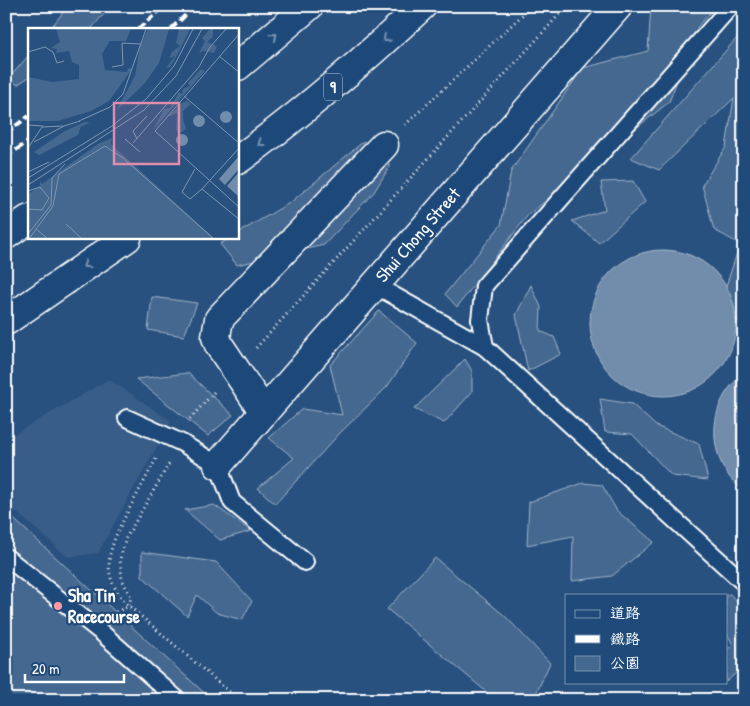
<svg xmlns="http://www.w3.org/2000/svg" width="750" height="706" font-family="'Patrick Hand','LXGW WenKai TC',sans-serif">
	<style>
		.built { fill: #375d88 }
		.green { fill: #446890; stroke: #a2b4c8 }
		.water { fill: #718dab; stroke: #aabbcd }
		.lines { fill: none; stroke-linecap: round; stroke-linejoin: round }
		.lane-casing { stroke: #fff; stroke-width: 20 }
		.street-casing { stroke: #fff; stroke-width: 31 }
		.highway-casing { stroke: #fff; stroke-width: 31 }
		.path { stroke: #fff; stroke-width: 3; stroke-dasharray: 1 4; stroke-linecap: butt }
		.lane { stroke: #1f4a7a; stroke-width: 16 }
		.street { stroke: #1f4a7a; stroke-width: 28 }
		.highway { stroke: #1f4a7a; stroke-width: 28 }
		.rail { stroke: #fff; stroke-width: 4; stroke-dasharray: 8 4; stroke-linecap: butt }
		.oneway { stroke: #7992af }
		.poi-dot { fill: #ff9aa2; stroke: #1f4a7a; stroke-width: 2 }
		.labels { text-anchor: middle; stroke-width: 4.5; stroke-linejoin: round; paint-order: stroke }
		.shield { fill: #1f4a7a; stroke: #bcc9d7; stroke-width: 1 }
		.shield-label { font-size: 16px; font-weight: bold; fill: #fff }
		.street-label { font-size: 18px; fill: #fff; stroke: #1f4a7a }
		.poi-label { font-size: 18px; font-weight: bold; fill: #fff; stroke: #1f4a7a; text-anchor: start }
		.inset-road { fill: none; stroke: #7e97b2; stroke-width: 1 }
		.view { fill: #e08cad; fill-opacity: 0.15; stroke: #e08cad; stroke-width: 2.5 }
		.inset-edge { fill: none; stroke: #fff; stroke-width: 2.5 }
	</style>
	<rect width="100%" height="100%" fill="#28517f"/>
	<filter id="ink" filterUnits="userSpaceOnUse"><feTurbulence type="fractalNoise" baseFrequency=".02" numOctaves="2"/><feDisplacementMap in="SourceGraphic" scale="10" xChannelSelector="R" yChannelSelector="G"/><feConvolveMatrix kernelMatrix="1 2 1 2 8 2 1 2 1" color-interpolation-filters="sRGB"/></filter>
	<g filter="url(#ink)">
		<!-- built -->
		<path class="built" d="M109,379l62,42 -73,132 -30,4 -62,-54v-64z"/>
		<!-- green -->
		<g class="green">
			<path d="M68,6h43l-20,23h-41z"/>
			<path d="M651,6h65l-18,20 -29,76 -141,113 -71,92 -12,-13 56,-69 10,-54 72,-103 65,-17z"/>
			<path d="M744,30v295l-25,-18 21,-63 -26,-14 -12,-45 24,-38 8,-49 -75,72 -28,-12z"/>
			<path d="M29,55v22l-12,8 -7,-8z"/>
			<path d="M364,141l26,25 -16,26 -50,53 -87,20 -17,-21 10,-6h8v-5l53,-31z"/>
			<path d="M633,181l12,21 -46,41 -27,-22 33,-11 -4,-28z"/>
			<path d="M531,285l10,22 -1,24 14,6 7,17 -33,17 -12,-56z"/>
			<path d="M152,297l45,6 -13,33 -36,-6z"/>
			<path d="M379,311l38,32 -30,44 -48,47 -64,70 -17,-16 36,-30 -25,-20 33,-29 40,6 -12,-50z"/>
			<path d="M465,359l7,12v21l-28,31 -30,-14z"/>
			<path d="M188,373l45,42 -25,21 -72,-57z"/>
			<path d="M600,399l32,5 24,22 43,18 9,36 -36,-4 -40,-42 -27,-2z"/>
			<path d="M583,483l19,2 15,26 37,31 -42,34 -40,5 1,-45 -46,9 2,-43z"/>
			<path d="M214,505l37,26 -31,9 -35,-30z"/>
			<path d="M6,512l206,188h-206z"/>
			<path d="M142,552l74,10 36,39 -10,19 -25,-7 -20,-18 -10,21 -45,-40z"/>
			<path d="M435,558l70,58 45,47 -17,37h-27l-17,-6 -102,-85z"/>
			<path d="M730,594l14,16v56l-18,16v-32l7,-5 -7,-14v-36z"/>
		</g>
		<!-- water -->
		<g class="water">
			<circle cx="663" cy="323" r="73"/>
			<path d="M744,374v117c-39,-28 -39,-90 0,-117z"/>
		</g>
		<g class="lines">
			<defs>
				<g id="lane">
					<path d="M731,6l-247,280 -4,34 5,27 259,236"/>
					<path d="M375,285l110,62"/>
					<path d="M127,418l55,25 36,22 14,37 73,60"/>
					<path d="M6,557l96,76 76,67"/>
				</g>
				<g id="street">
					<path d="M264,412l-45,-67 -3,-8 3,-18 165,-174"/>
					<path d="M218,465l400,-459"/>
				</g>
				<g id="highway">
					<path d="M238,66l71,-60"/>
					<path d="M238,160c65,-47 125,-99 184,-154"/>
					<path d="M6,235l23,-16"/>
					<path d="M6,321l121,-83"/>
				</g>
			</defs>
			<!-- lane casing -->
			<use href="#lane" class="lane-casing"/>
			<!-- street casing -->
			<use href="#street" class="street-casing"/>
			<!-- highway casing -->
			<use href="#highway" class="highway-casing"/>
			<!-- path -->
			<g class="path">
				<path d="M405,125l127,-119"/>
				<path d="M256,348l311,-342"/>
				<path d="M190,419l24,-27"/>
				<path d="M156,459c-9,17 -18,34 -28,52 -18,35 -32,62 1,95l110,94"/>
				<path d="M116,612l13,-6 2,-9 -9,-18 -2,-20 6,-21 43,-74"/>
			</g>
			<!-- lane -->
			<use href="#lane" class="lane"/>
			<!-- street -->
			<use href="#street" class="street"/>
			<!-- highway -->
			<use href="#highway" class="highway"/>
			<!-- rail -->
			<g class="rail">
				<path d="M138,29l27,-23"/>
				<path d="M171,29l24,-23"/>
				<path d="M6,133l23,-17"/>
				<path d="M6,157l23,-16"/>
			</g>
		</g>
		<!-- one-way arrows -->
		<defs><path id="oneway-chevron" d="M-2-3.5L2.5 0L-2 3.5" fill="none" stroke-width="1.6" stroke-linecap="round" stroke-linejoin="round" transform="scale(1.25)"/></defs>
		<g class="oneway">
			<use href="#oneway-chevron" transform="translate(274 36) rotate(-40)"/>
			<use href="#oneway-chevron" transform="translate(386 39) rotate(137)"/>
			<use href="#oneway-chevron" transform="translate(261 143) rotate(144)"/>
			<use href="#oneway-chevron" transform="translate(86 265) rotate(146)"/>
		</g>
	</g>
	<!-- markers -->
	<circle class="poi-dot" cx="58" cy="606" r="5"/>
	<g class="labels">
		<!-- shield labels -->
		<rect class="shield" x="324" y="73.5" width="18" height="27" rx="4"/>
		<g class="shield-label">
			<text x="333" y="93">9</text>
		</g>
		<!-- street labels -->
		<g class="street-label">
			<text transform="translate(418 235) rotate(-49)" y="6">Shui Chong Street</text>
		</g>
		<!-- poi labels -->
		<g class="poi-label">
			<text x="68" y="602">Sha Tin<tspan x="68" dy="21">Racecourse</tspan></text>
		</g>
	</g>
	<!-- overview -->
	<g transform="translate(28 28)">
		<rect width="211" height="211" fill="#28517f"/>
		<path d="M28,1h75l-5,12h-16l-8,13 3,16 22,2 1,-4 4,1 -23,32 -18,10 -33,10h-30v-44l24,5 27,-3v-14l-7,-3 -3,-11 -13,2 1,-4 -6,-1 9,-6zM120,1h21l-10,34 -14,20 -29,28 19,-35 5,-30zM151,1h11l-13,26 -7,12 -4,1 9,-12 -6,2 3,-6 8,-6 -4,-3zM182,1h3v8l-6,5 10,4 -3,7 -11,-2 -4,2 6,-12 -3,-3zM173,41l4,2 -52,59 11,-21 6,-1 9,-16 3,2 1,-5 7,-3 -2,-3zM159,73l4,3 -8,7v8l3,10 -6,4 -4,-3 1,-17 -9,4 12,-13zM57,94l5,1 -9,3 -3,9 -39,20 -5,-3 31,-21zM84,110l-1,6 104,95h-187v-45l12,-8v-5l2,3 56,-40z" fill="#446890"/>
		<path d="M192 89a6 6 0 1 1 12 0a6 6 0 1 1-12 0ZM165 93a6 6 0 1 1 12 0a6 6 0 1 1-12 0ZM148 112a6 6 0 1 1 12 0a6 6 0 1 1-12 0ZM211,128v13l-14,16 -6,-6zM211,144v25l-12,-11z" fill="#718dab"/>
		<path class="inset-road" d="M212,5l-85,98 85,77M0,24l17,-5 8,5 4,11 7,-2M191,28l21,17M84,39l11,-2 -1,-22 18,1M156,68l56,48M51,93l31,-14 13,-13 23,-65M0,97l15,1M97,111l15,13M109,111l-4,-8 14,-15M6,114l30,-16 16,-5M105,115l66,-76 11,-20 16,-18M212,119l-38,42 38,31M0,120l14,-21 21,-1M167,141l-13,23 8,7 12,-10M0,144l21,-10M0,150l84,-52 34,-27 28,-33 19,-37M0,157l116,-75 32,-34 26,-47M0,163l12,-4 9,11 -7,12 -14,-1M38,196l16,15M8,201l12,10M0,206l23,-29 1,-27 13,-14M1,211l24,-33 6,-32 46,-28 18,12 91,81"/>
		<path class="view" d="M86,75h65v61h-65z"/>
		<rect width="211" height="211" class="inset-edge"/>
	</g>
	<!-- margin -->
	<rect width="750" height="706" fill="none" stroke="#1f4a7a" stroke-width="25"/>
	<rect x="12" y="12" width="725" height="681" fill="none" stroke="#fff" stroke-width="2" filter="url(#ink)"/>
	<!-- legend -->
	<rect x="565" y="594" width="162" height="90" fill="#1f4a7a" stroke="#7992af"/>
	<rect x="575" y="610" width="25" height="8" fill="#1f4a7a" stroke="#7992af"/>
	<text x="610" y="618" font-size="15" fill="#ffffff">道路</text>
	<rect x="575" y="635" width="25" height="8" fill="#ffffff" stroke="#7992af"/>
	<text x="610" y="644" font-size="15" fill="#ffffff">鐵路</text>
	<rect x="575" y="656" width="25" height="15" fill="#446890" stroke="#7992af"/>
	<text x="610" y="668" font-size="15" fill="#ffffff">公園</text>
	<!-- scale -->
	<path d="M25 674v8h99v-8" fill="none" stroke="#ffffff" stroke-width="2.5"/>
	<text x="32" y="674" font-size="15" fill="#ffffff" stroke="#1f4a7a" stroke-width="4" paint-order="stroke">20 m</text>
</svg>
